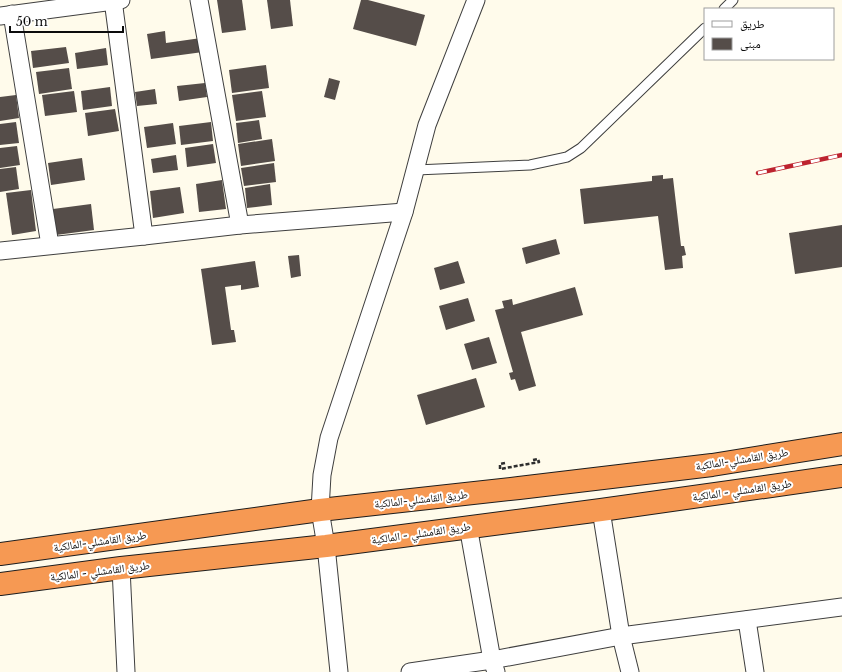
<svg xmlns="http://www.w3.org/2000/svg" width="842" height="672" font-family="'Libre Baskerville','Noto Naskh Arabic',serif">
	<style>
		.building { fill: #554d49 }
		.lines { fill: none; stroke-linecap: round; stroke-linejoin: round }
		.lane-casing { stroke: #3f3f3f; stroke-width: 11 }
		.street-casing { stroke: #3f3f3f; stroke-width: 19 }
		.highway-casing { stroke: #1d1d1d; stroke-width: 24 }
		.path { stroke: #2e2e2e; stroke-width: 2.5; stroke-dasharray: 4 2; stroke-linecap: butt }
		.lane { stroke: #fff; stroke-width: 9 }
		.street { stroke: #fff; stroke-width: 17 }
		.highway { stroke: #f69953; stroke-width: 22 }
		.rail-casing { stroke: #bd232f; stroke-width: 4.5 }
		.rail { stroke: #fff; stroke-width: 3; stroke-dasharray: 9; stroke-linecap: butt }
		.labels { text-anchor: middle; stroke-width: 4; stroke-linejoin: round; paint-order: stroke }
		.street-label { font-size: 11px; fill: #0c0c0c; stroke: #fff }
	</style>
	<rect width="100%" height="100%" fill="#fffbeb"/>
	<!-- building -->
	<g class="building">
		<path d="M217,0h25l4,30 -24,3z"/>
		<path d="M267,0h23l3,26 -22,3z"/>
		<path d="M361,0h7l57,15 -9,31 -63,-17z"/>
		<path d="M165,31l1,12 35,-5 2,14 -52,7 -4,-25z"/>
		<path d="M66,47l3,16 -36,5 -2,-17z"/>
		<path d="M106,48l2,17 -31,4 -2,-16z"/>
		<path d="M266,65l3,23 -37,5 -3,-23z"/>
		<path d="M69,68l3,21 -33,5 -3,-22z"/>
		<path d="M329,78l11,3 -5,19 -11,-3z"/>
		<path d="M205,83l2,14 -28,4 -2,-15z"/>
		<path d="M110,87l2,19 -29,4 -2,-19z"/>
		<path d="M155,89l2,15 -20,2 -2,-14z"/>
		<path d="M74,91l3,21 -32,4 -3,-21z"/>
		<path d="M262,91l4,26 -30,4 -4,-26z"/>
		<path d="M16,95l3,23 -19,3v-24z"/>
		<path d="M115,109l4,22 -31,5 -3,-23z"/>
		<path d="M259,120l3,19 -24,4 -2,-20z"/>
		<path d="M16,122l3,21 -19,2v-21z"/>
		<path d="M211,122l2,19 -32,4 -2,-19z"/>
		<path d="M173,123l3,21 -29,4 -3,-21z"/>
		<path d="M272,139l3,22 -34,5 -3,-22z"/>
		<path d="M213,144l3,19 -29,4 -2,-19z"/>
		<path d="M17,146l3,19 -20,3v-20z"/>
		<path d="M176,155l2,15 -25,3 -2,-14z"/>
		<path d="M82,158l3,22 -34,5 -3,-22z"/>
		<path d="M274,163l2,19 -32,4 -3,-18z"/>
		<path d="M16,167l3,22 -19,3v-23z"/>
		<path d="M663,175v4l10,-1 8,68h3l2,9 -4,1 1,12 -18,2 -7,-54 -74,8 -4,-35 72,-8v-5z"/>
		<path d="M222,180l4,29 -27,3 -3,-28z"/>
		<path d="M270,184l2,21 -25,3 -2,-20z"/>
		<path d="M180,187l4,26 -31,5 -3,-27z"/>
		<path d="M31,190l5,41 -24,4 -6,-42z"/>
		<path d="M91,204l3,26 -38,5 -3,-26z"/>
		<path d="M842,225v42l-47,7 -6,-41z"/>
		<path d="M556,239l4,15 -34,10 -4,-16z"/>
		<path d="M299,255l2,21 -10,2 -3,-22z"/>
		<path d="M255,261l4,26 -18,3v-5l-16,2 6,43h3l2,12 -24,3 -11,-76z"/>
		<path d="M458,261l7,22 -25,7 -6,-22z"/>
		<path d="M575,287l8,28 -62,17 15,54 -17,5 -4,-12 -4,1 -2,-7 4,-1 -18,-62 9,-2 -2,-7 10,-2 1,6z"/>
		<path d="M468,298l7,23 -29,9 -7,-24z"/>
		<path d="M489,337l8,26 -25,7 -8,-26z"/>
		<path d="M476,378l9,29 -59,18 -9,-30z"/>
	</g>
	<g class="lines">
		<defs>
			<g id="lane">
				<path d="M724,9l9,-9"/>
				<path d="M416,170l114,-5 37,-8 14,-9 124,-120"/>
			</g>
			<g id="street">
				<path d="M113,0l31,236"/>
				<path d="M199,0l41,225"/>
				<path d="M12,14l38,231"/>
				<path d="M0,16l121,-16"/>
				<path d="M0,251l144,-15 96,-11 164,-13"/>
				<path d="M601,510l20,126 9,36"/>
				<path d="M468,526l24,134 4,12"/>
				<path d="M121,568l5,104"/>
				<path d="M747,620l8,52"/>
				<path d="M339,672l-13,-126 -6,-36 2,-35 7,-37 75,-226 23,-87 49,-125"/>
				<path d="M410,672l82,-12 129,-24 221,-29"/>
			</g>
			<g id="highway">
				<path d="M0,554l320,-44 199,-22 193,-23 130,-21"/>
				<path d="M0,584l121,-16 205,-22 275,-36 241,-34"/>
			</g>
		</defs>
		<!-- lane casing -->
		<use href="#lane" class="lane-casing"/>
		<!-- street casing -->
		<use href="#street" class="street-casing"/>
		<!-- highway casing -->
		<use href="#highway" class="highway-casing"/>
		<!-- path -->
		<path class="path" d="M505,463l-5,1v5l39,-7 -1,-3 -5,1"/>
		<!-- lane -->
		<use href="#lane" class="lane"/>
		<!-- street -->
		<use href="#street" class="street"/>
		<!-- highway -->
		<use href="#highway" class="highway"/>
		<defs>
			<path id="rail" d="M758,173l84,-18"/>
		</defs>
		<!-- rail casing -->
		<use href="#rail" class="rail-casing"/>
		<!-- rail -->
		<use href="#rail" class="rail"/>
	</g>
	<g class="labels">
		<!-- street labels -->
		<g class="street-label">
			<text transform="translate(742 459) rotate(-9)" y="4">طريق القامشلي-المالكية</text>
			<text transform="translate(742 490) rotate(-8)" y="4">طريق القامشلي - المالكية</text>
			<text transform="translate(421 499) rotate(-6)" y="4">طريق القامشلي-المالكية</text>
			<text transform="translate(421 533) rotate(-8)" y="4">طريق القامشلي - المالكية</text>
			<text transform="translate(100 541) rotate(-8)" y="4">طريق القامشلي-المالكية</text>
			<text transform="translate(100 571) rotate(-7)" y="4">طريق القامشلي - المالكية</text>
		</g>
	</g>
	<!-- legend -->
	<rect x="704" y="8" width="130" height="52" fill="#ffffff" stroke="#9e9e9e"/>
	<rect x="712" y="21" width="20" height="6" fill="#ffffff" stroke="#9e9e9e"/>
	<text x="740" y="28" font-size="12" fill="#0c0c0c">طريق</text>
	<rect x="712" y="38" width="20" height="12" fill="#554d49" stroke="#9e9e9e"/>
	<text x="740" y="48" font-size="12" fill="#0c0c0c">مبنى</text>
	<!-- scale -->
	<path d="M10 26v6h113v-6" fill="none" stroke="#0c0c0c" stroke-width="2"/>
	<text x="16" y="26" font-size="12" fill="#0c0c0c" stroke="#ffffff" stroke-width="3" paint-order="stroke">50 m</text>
</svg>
